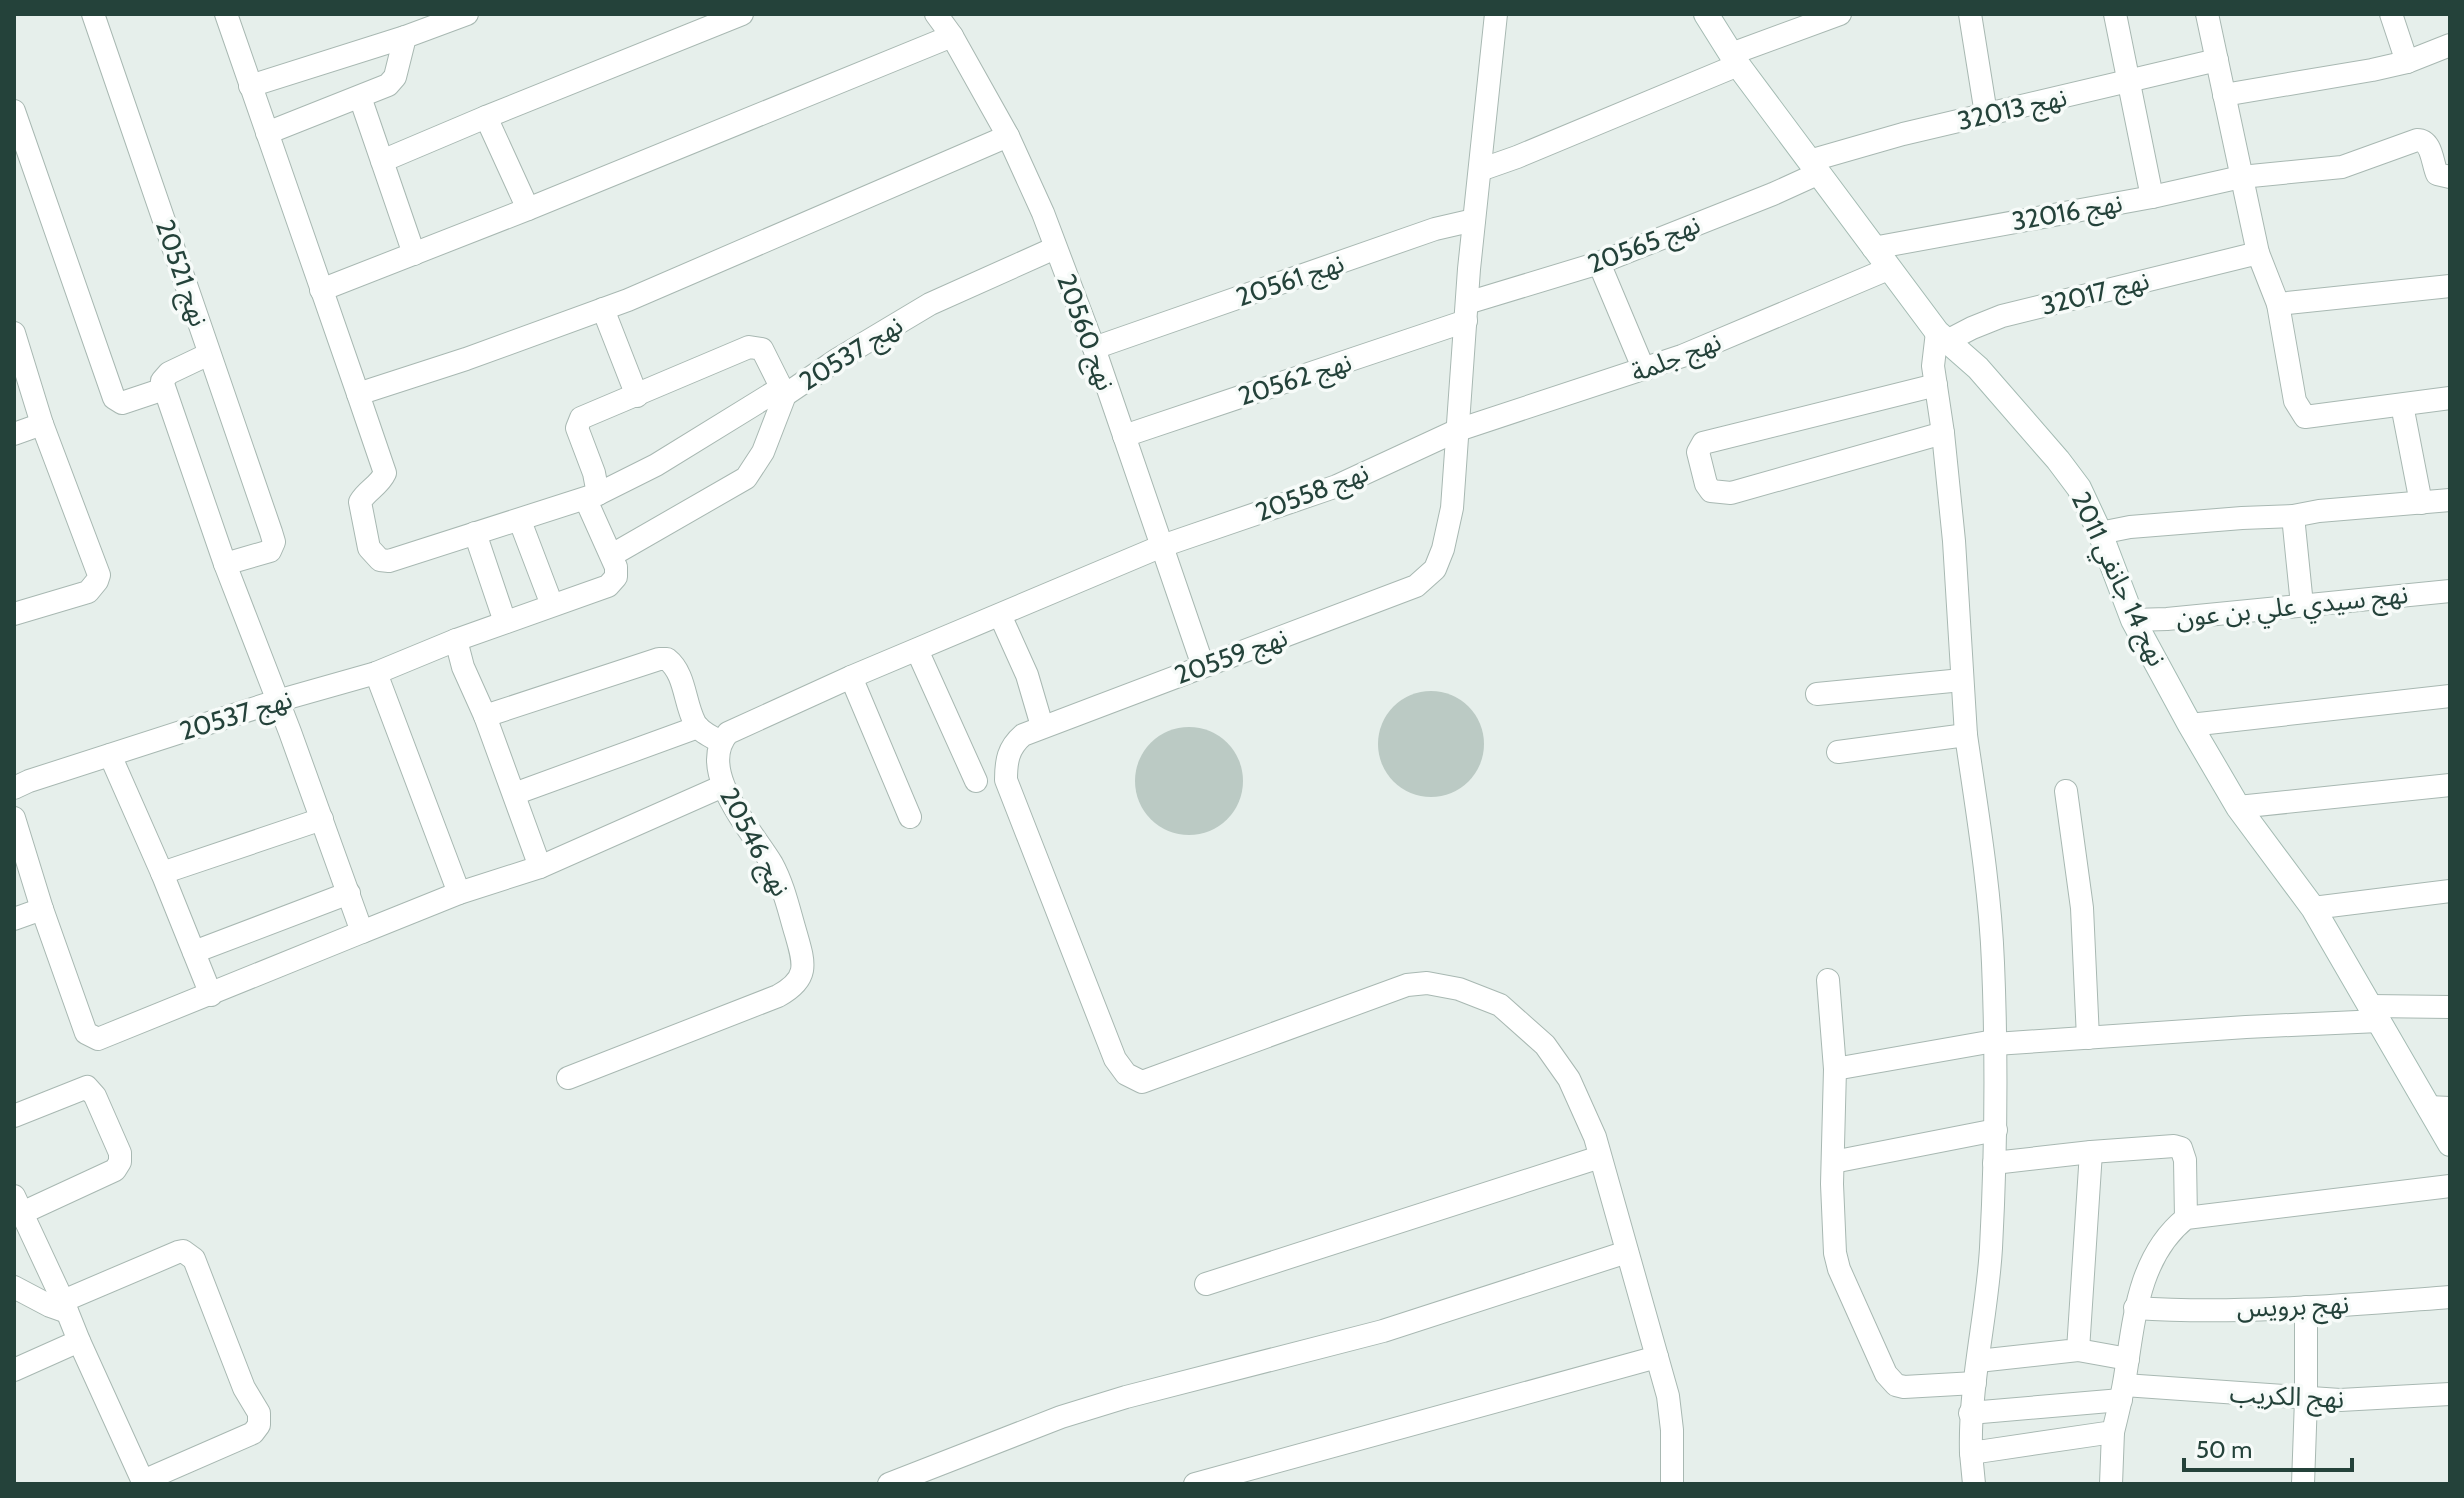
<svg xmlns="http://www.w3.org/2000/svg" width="2464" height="1498" font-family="Cabin,'Noto Sans Arabic',sans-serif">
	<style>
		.building { fill: #bbcac4 }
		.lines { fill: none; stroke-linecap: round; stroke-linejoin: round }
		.street-casing { stroke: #a8b8b2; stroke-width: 24 }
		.secondary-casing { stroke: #a4bbb3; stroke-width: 26 }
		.street { stroke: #fff; stroke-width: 22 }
		.secondary { stroke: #fff; stroke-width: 24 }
		.labels { text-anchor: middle; stroke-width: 7; stroke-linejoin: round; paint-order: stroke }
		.street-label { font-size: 26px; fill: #24423a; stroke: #f7fbf9 }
	</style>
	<rect width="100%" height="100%" fill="#e6efeb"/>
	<!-- building -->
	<g class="building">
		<circle cx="1431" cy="744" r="53"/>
		<circle cx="1189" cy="781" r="54"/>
	</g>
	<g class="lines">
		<defs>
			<g id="street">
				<path d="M93,14l178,518 3,10 -4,9 -45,13"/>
				<path d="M226,14l132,380"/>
				<path d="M936,14l16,22 56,100 35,77 51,135 109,318"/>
				<path d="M1496,14l-27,255 -17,239 -9,41 -8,20 -19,17 -393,149c-15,13 -17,26 -17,45l109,279 11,15 16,8 265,-97 20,-2 32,6 41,16 45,40 24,34 26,58 73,259 4,34v54"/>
				<path d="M1970,14l16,100"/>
				<path d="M2115,14l37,183"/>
				<path d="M2207,14l51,239"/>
				<path d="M2391,14l16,48"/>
				<path d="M1731,54l109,-40"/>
				<path d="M250,86l155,-49"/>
				<path d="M2224,95l148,-25 35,-8 43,-17"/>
				<path d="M360,97l54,157"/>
				<path d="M14,111l100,287 8,5 42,-14"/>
				<path d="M267,133l121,-48 7,-8 10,-40 62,-23"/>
				<path d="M382,161l104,-44"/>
				<path d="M1809,161l94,-27 314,-74"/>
				<path d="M1480,170l37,-13 221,-92"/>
				<path d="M528,209l-42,-92 256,-103"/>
				<path d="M1873,248l279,-51 89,-20 101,-10 75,-27c15,0 15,22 20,34l13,3"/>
				<path d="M1599,263l45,107"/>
				<path d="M321,290l207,-81 424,-173"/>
				<path d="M1467,303l132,-40 174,-69 44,-20"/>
				<path d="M2278,304l172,-18"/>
				<path d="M603,309l34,87"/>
				<path d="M1937,332l-4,34 10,67 11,108 12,194"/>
				<path d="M14,333l28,91 57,151 -2,6 -9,11 -74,22"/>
				<path d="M1947,341l25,-13 30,-12 256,-63 20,51 17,97 10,16 145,-19"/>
				<path d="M1094,348l341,-119 39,-9"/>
				<path d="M209,354l-40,19 -7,8 63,183 65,168 72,200 97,-39 81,-26 183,-81"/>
				<path d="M1936,385l-233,58 -5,9 8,32 5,7 20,2 212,-60"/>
				<path d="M781,388l-125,77 -58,29 -209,67 -9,-1 -11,-12 -9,-46c7,-12 19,-16 25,-29l-27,-79 108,-35 162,-59 380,-164"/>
				<path d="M2402,405l19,98"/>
				<path d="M14,434l28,-10"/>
				<path d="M1124,436l342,-115"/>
				<path d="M598,494l-4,-21 -17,-45 4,-10 168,-71 13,2 23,46"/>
				<path d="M2293,516l9,89"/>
				<path d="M520,521l32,84"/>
				<path d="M475,533l30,89"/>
				<path d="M2100,533l30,-6 112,-9 51,-2 26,-5 131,-11"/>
				<path d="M612,555l134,-77 17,-26 22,-57 53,-36 92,-55 125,-56"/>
				<path d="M1000,615l27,60 15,51"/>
				<path d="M2133,620l34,-1 283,-28"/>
				<path d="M456,640l7,27 22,49 55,151"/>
				<path d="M917,650l59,131"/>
				<path d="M376,673l83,220"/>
				<path d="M851,677l59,140"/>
				<path d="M1817,694l145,-14"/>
				<path d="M485,716l174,-57h8c19,15 17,44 28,64 5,9 16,13 25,19"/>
				<path d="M2190,725l260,-29"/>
				<path d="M1838,752l128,-17c11,76 24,152 27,228 4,95 3,190 -2,285 -4,69 -22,136 -20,205l142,-21c4,-16 8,-32 11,-49 10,-58 12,-125 62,-165l264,-32"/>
				<path d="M110,755l52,118 49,122"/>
				<path d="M14,788l15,-7 248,-80 99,-28 80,-33 152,-54 8,-9v-10l-30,-67"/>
				<path d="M2066,791l16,117 6,130"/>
				<path d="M514,794l184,-67"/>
				<path d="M2238,807l212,-22"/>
				<path d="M14,818l28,91 44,124 12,6 264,-107"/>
				<path d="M162,873l160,-54"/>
				<path d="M2313,908l137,-17"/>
				<path d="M14,919l28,-10"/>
				<path d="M194,952l155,-59"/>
				<path d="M1828,980l7,89 -3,115 3,69 4,16 47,105 10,11 8,2 71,-4"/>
				<path d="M2370,1006l80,1"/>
				<path d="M1995,1044l251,-17 133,-6"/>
				<path d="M1835,1069l159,-28"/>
				<path d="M568,1078l210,-82c31,-17 27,-31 18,-62 -7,-23 -12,-48 -24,-70 -19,-32 -77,-94 -44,-131l123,-56 311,-131 175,-60 121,-56 224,-74 206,-87"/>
				<path d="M2428,1107l22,1"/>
				<path d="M14,1116l73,-29 8,9 25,57v9l-5,8 -93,43"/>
				<path d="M1833,1162l163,-32"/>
				<path d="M1994,1163l97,-11 83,-6 7,2 4,12 1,58"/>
				<path d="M14,1196l49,105 16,40"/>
				<path d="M1206,1284l394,-127"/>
				<path d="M14,1287l36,19 17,6"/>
				<path d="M63,1301l115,-49 5,-1 11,8 50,129 15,25v12l-6,8 -110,48"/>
				<path d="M2135,1308c105,7 211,-3 315,-11"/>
				<path d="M2078,1350l50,9"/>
				<path d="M1978,1361l100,-11 13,-198"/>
				<path d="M14,1370l65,-29 65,143"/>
				<path d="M2124,1385l216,15 110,-6"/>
				<path d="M1970,1413l151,-13"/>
				<path d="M1971,1453l3,31"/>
				<path d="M889,1484l172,-67 65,-20 257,-66 244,-79"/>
				<path d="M1195,1484l462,-127"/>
				<path d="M2111,1484l2,-52"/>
				<path d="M2303,1484l3,-85v-92"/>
			</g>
			<path id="secondary" d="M1706,14l32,51 199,267 41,36 80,92 21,28 21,45 33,87 57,105 48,82 75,101 137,236"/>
		</defs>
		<!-- street casing -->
		<use href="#street" class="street-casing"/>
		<!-- secondary casing -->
		<use href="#secondary" class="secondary-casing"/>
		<!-- street -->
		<use href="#street" class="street"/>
		<!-- secondary -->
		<use href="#secondary" class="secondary"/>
	</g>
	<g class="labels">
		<!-- street labels -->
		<g class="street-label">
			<text transform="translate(2012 109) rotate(-13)" y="9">نهج 32013</text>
			<text transform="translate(2067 212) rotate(-10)" y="9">نهج 32016</text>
			<text transform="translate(1644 244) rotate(-21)" y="9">نهج 20565</text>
			<text transform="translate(182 273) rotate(71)" y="9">نهج 20521</text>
			<text transform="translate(1290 280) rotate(-19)" y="9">نهج 20561</text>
			<text transform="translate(2095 293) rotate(-14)" y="9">نهج 32017</text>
			<text transform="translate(1086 332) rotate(70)" y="9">نهج 20560</text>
			<text transform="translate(851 353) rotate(-32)" y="9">نهج 20537</text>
			<text transform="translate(1676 357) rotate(-21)" y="9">نهج جلمة</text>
			<text transform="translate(1295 379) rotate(-18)" y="9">نهج 20562</text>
			<text transform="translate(1312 492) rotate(-21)" y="9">نهج 20558</text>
			<text transform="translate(2119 579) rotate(65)" y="9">نهج 14 جانفي 2011</text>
			<text transform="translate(2292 606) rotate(-6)" y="9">نهج سيدي علي بن عون</text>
			<text transform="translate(1231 656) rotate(-20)" y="9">نهج 20559</text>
			<text transform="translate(236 715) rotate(-17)" y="9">نهج 20537</text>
			<text transform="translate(755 842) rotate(62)" y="9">نهج 20546</text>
			<text transform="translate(2293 1306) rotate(-2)" y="9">نهج برويس</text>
			<text transform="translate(2287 1396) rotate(3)" y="9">نهج الكريب</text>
		</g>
	</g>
	<!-- border -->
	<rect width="2464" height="1498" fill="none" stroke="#24423a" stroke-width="32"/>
	<!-- scale -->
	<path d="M2184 1458v12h168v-12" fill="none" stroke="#24423a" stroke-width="4"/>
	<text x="2196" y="1458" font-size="24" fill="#24423a" stroke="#f7fbf9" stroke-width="6" paint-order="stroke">50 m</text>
</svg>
